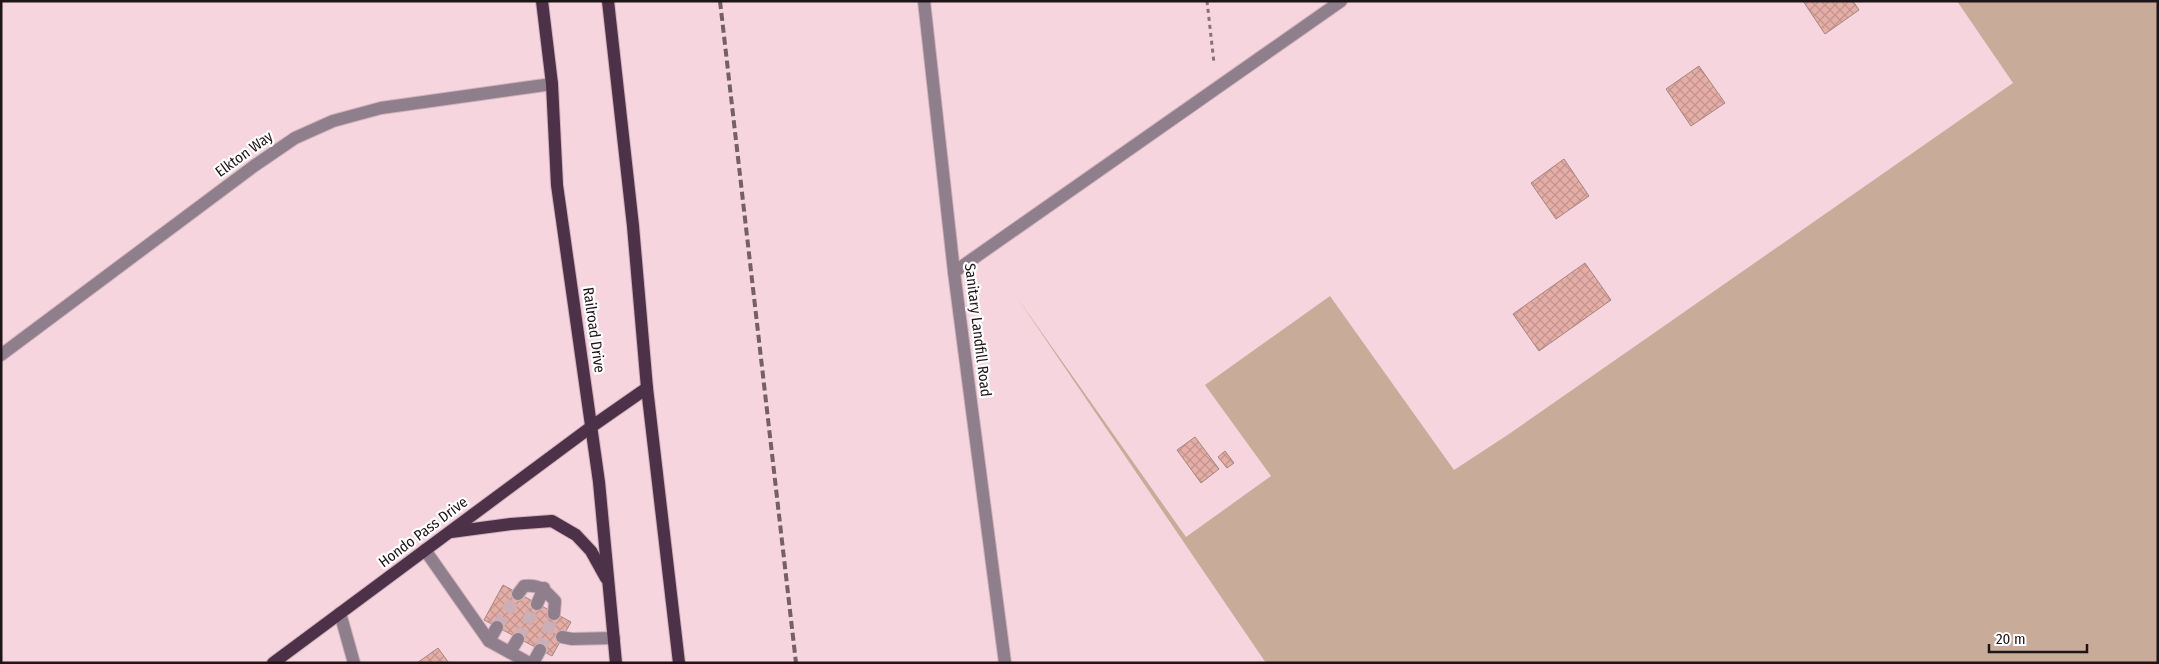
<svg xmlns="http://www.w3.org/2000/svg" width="2159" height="664" font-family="'Fira Sans Condensed',sans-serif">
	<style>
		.grass { fill: #c8ac99 }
		.building { fill: url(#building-cross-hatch); stroke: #a58681 }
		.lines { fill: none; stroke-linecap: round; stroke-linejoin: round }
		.minor-tunnel { stroke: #cbaeb6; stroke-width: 12; stroke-dasharray: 12 6; stroke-linecap: butt }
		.minor-casing { stroke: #cfb2ba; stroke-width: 14 }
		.major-casing { stroke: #cfb2ba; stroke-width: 14 }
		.path { stroke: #897379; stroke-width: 3; stroke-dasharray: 4 4; stroke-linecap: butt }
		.minor { stroke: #8f7e8c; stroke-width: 12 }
		.major { stroke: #4d3149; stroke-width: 12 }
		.rail { stroke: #746066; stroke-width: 4; stroke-dasharray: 8 4; stroke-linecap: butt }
		.labels { text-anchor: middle; stroke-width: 4.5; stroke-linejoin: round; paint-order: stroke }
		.street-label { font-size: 15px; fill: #1f1417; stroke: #fff }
	</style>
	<defs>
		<pattern id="building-cross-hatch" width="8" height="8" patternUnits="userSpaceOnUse" patternTransform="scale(1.25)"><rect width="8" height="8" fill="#e4ada5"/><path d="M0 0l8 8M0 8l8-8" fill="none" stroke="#c3948d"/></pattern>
	</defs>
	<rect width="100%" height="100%" fill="#f6d5de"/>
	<!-- grass -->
	<path class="grass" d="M1957,1h201v662h-892l-250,-367 170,241 85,-61 -66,-91 125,-89 124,174 55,-36 504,-351z"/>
	<!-- building -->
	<g class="building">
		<path d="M1803,1h50l6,9 -34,24z"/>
		<path d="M1699,66l26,37 -34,23 -25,-37z"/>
		<path d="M1564,159l25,37 -33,23 -25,-36z"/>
		<path d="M1585,263l26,37 -72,51 -26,-37z"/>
		<path d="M1195,437l24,32 -18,14 -24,-33z"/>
		<path d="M1225,451l9,12 -7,5 -9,-11z"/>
		<path d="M503,585l68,37 -19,34 -68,-36z"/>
		<path d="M438,648l11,15h-32z"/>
	</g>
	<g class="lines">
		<!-- minor-tunnel -->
		<g class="minor-tunnel">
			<path d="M497,627l21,-33"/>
			<path d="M518,639l19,-35"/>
			<path d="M540,650l14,-36"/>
		</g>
		<defs>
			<g id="minor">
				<path d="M924,1l30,271 51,391"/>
				<path d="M954,272l387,-271"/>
				<path d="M1,355l253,-189 41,-28 38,-17 48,-13 171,-24"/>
				<path d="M425,550l64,91 40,22"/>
				<path d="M518,594l6,-8c15,-2 21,4 31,15l-1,13"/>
				<path d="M537,604l7,-16"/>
				<path d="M340,613l14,50"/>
				<path d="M562,637l10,2 42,-1"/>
				<path d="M489,641l8,-14"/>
				<path d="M510,652l8,-13"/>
				<path d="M533,663l7,-13"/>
			</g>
			<g id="major">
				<path d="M542,1l10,83 5,101 42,297 17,181"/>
				<path d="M608,1l25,225 14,162 32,275"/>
				<path d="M451,532l60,-8 41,-3 24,14 15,16 15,27"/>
				<path d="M273,663l318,-236 56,-39"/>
			</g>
		</defs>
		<!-- minor casing -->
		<use href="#minor" class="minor-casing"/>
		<!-- major casing -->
		<use href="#major" class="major-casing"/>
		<!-- path -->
		<path class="path" d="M1207,1l7,62"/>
		<!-- minor -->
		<use href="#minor" class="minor"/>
		<!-- major -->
		<use href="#major" class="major"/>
		<!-- rail -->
		<path class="rail" d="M720,1l76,662"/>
	</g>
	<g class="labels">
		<!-- street labels -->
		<g class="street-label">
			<text transform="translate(244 154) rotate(-36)" y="5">Elkton Way</text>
			<text transform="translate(594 330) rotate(82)" y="5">Railroad Drive</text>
			<text transform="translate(978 330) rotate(83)" y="5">Sanitary Landfill Road</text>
			<text transform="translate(423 532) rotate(-37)" y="5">Hondo Pass Drive</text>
		</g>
	</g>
	<!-- border -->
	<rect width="2159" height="664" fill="none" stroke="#1f1417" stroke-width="5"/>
	<!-- scale -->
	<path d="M1989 644v8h98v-8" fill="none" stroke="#1f1417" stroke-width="2.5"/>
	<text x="1996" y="644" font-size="15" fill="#1f1417" stroke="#ffffff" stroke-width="4" paint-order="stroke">20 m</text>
</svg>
